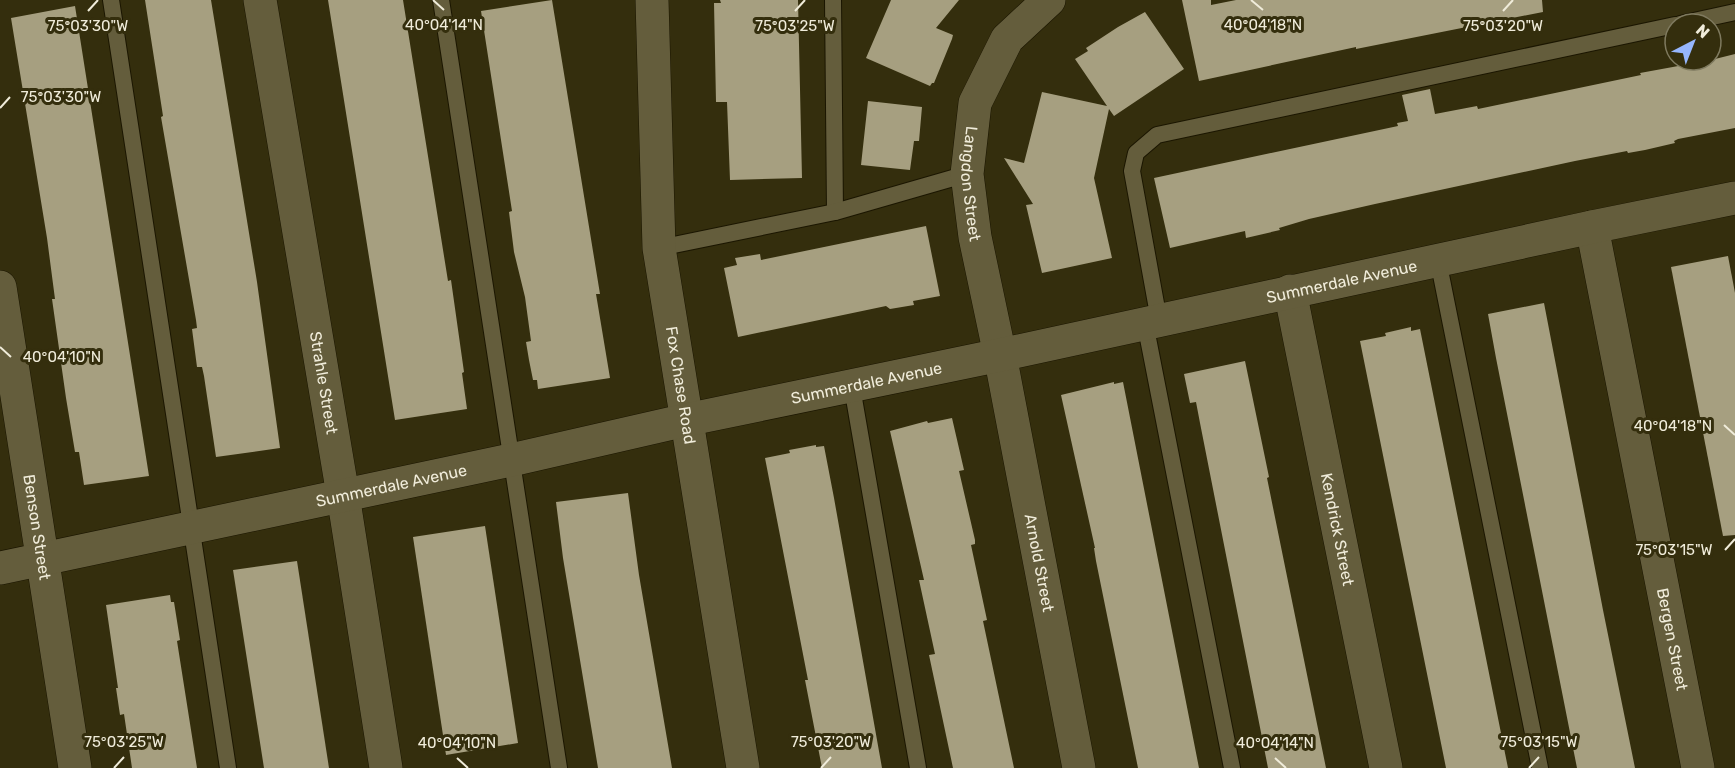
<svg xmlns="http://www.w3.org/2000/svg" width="1735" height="768" font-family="Rubik,sans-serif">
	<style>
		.building { fill: #a69f80 }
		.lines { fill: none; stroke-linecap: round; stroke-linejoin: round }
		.lane-casing { stroke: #1b1601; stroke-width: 18 }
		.street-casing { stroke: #1b1601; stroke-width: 34 }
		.secondary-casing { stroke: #1b1601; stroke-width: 34 }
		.lane { stroke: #645d3c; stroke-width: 16 }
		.street { stroke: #645d3c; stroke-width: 33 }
		.secondary { stroke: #645d3c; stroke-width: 33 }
		.ticks { fill: none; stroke: #f0ecda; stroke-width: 2 }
		.labels { text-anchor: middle; stroke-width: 6; stroke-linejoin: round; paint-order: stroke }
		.street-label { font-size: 16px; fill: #f0ecda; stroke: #342e0d }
		.ticks-label { font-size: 15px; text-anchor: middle; fill: #f0ecda; stroke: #342e0d; stroke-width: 6; stroke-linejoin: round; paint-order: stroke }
	</style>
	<rect width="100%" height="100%" fill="#342e0d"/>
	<!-- building -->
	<g class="building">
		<path d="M145,0h66l46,282 23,166 -64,9 -12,-81 -2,-9h-5l-5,-38 5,-1 -1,-8 -35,-203 2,-1z"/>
		<path d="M328,0h75l45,281 3,-1 13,92 -2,1 5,36 -72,11z"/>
		<path d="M552,0l48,294h-4l14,84 -72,11 -1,-9h-4l-4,-20 -3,-18 5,-1 -6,-44 -11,-45 -5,-40 3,-1 -31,-200z"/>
		<path d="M720,0h78l4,178 -72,2 -3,-78h-11l-2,-99h7z"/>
		<path d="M891,0h68l-23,28 17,7 -1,4 -18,44h-2l-2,3 -64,-28z"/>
		<path d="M1182,0h29v5l25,-5h306l1,12 -187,37v-2l-157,34z"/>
		<path d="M75,6l74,470 -65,9 -5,-33h-4l-9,-54 -14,-99h3l-8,-61 -36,-220z"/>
		<path d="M1145,12l39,57 -70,47 -5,-7 -15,69 18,80 -70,15 -16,-68 7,-1 -29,-46 20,5 18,-71 65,14 -32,-47 13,-8 -2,-3 32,-21z"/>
		<path d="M1735,54v74l-57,11 -4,2 1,2 -30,7 -17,3 -1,-2 -52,10 -200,43 -66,15 -30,9 1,2 -34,8 -1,-7 -75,17 -16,-70 244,-52 -1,-3 11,-2 -6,-26 28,-6 5,25 42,-8 1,3 163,-34 -1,-2 71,-13z"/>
		<path d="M868,101l54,6 -3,34h-5l-4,29 -49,-5z"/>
		<path d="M926,226l14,70 -27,5 1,4 -24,4 -4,-3 -148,31 -14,-69 13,-3 -2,-7 25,-4 1,6z"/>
		<path d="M1728,256l7,37v242l-12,1 -52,-269z"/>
		<path d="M1544,303l59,307 32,158h-58l-81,-410 -8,-44z"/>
		<path d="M1411,327v4l9,-2 88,439h-62l-86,-427 26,-5 -1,-3z"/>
		<path d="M1245,361l24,116 -2,1 59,290h-58l-68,-345 -4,-21 -6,1 -6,-29z"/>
		<path d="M1114,382v2l9,-2 76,386h-61l-42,-207 -2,-13h1l-34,-153z"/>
		<path d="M952,418l12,52 -5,1 16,69v4l-4,1 16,75 -4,1 31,147h-61l-24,-113 6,-1 -16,-74h5l-34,-149 37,-10 1,2z"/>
		<path d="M816,445v2l8,-1 10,52 48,270h-60l-17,-88h3l-43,-222 25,-5 -1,-3z"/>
		<path d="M628,493l11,82 33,193h-74l-35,-210 -7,-56z"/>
		<path d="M485,526l33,217 -72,12 -33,-218z"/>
		<path d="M297,561l32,207h-65l-31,-198z"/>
		<path d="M170,595l1,7h3l6,38 -3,1 20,127h-65l-8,-54 -4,1 -4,-27h2l-12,-83z"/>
	</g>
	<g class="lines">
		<defs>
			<g id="lane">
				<path d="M111,0l117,768"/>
				<path d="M441,0l118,768"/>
				<path d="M833,0l2,212"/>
				<path d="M1680,24l55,-12"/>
				<path d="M659,248l176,-36 132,-38"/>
				<path d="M1438,260l102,508"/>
				<path d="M1159,320l-27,-149 4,-18 21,-18 518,-110"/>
				<path d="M1145,323l87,445"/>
				<path d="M852,387l66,381"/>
			</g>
			<g id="street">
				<path id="s1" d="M260,0l83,495 43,273"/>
				<path id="s2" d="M652,0l7,248 84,520"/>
				<path id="s3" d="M1049,0l-42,39 -32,64 -8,71 8,63 25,118 79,413"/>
				<path id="s4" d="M1592,227l106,541"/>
				<path id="s5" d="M0,287l75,481"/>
				<path id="s6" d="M1290,291l96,477"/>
			</g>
			<g id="secondary">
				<path id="s7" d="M0,568l511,-108 175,-40 314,-65 592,-128 143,-29"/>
			</g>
		</defs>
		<!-- lane casing -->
		<use href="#lane" class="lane-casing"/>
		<!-- street casing -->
		<use href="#street" class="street-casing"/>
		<!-- secondary casing -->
		<use href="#secondary" class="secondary-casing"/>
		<!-- lane -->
		<use href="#lane" class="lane"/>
		<!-- street -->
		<use href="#street" class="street"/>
		<!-- secondary -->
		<use href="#secondary" class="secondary"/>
	</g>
	<!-- ticks -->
	<path class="ticks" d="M433,0l11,10M1251,0l12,10M88,11l10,-11M795,11l10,-11M1503,11l10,-11M0,108l10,-11M0,347l11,10M1724,425l11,10M1725,550l10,-11M457,758l11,10M1275,758l11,10M114,768l10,-11M821,768l10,-11M1529,768l10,-11"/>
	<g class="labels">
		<!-- street labels -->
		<g class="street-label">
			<text dy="6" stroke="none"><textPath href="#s3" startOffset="210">Langdon Street</textPath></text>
			<text dy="6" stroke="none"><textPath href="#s7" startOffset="1372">Summerdale Avenue</textPath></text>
			<text dy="6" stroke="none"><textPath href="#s7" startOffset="886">Summerdale Avenue</textPath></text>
			<text dy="6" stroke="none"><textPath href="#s1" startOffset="388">Strahle Street</textPath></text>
			<text dy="6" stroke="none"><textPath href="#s2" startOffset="387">Fox Chase Road</textPath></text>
			<text dy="6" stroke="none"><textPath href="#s7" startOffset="400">Summerdale Avenue</textPath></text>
			<text dy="6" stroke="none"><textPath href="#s5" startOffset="243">Benson Street</textPath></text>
			<text dy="6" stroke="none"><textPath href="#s6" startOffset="243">Kendrick Street</textPath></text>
			<text dy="6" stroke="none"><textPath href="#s3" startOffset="596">Arnold Street</textPath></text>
			<text dy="6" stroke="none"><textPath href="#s4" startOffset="420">Bergen Street</textPath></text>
		</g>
	</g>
	<g class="ticks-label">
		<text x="444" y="30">40°04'14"N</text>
		<text x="1263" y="30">40°04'18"N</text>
		<text x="88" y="31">75°03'30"W</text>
		<text x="795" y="31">75°03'25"W</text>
		<text x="1503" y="31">75°03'20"W</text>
		<text x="61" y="102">75°03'30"W</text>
		<text x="62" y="362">40°04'10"N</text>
		<text x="1673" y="431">40°04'18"N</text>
		<text x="1674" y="555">75°03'15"W</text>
		<text x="124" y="747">75°03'25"W</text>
		<text x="831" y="747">75°03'20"W</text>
		<text x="1539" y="747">75°03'15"W</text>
		<text x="457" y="748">40°04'10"N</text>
		<text x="1275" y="748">40°04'14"N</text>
	</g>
	<!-- north arrow -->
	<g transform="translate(1693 42) rotate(42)"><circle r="28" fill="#342e0d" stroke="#7f7a5f" stroke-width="1.5"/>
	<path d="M0-4.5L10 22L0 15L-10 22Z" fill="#96b6fd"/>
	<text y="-9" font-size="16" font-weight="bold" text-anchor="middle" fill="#f0ecda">N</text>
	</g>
</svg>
